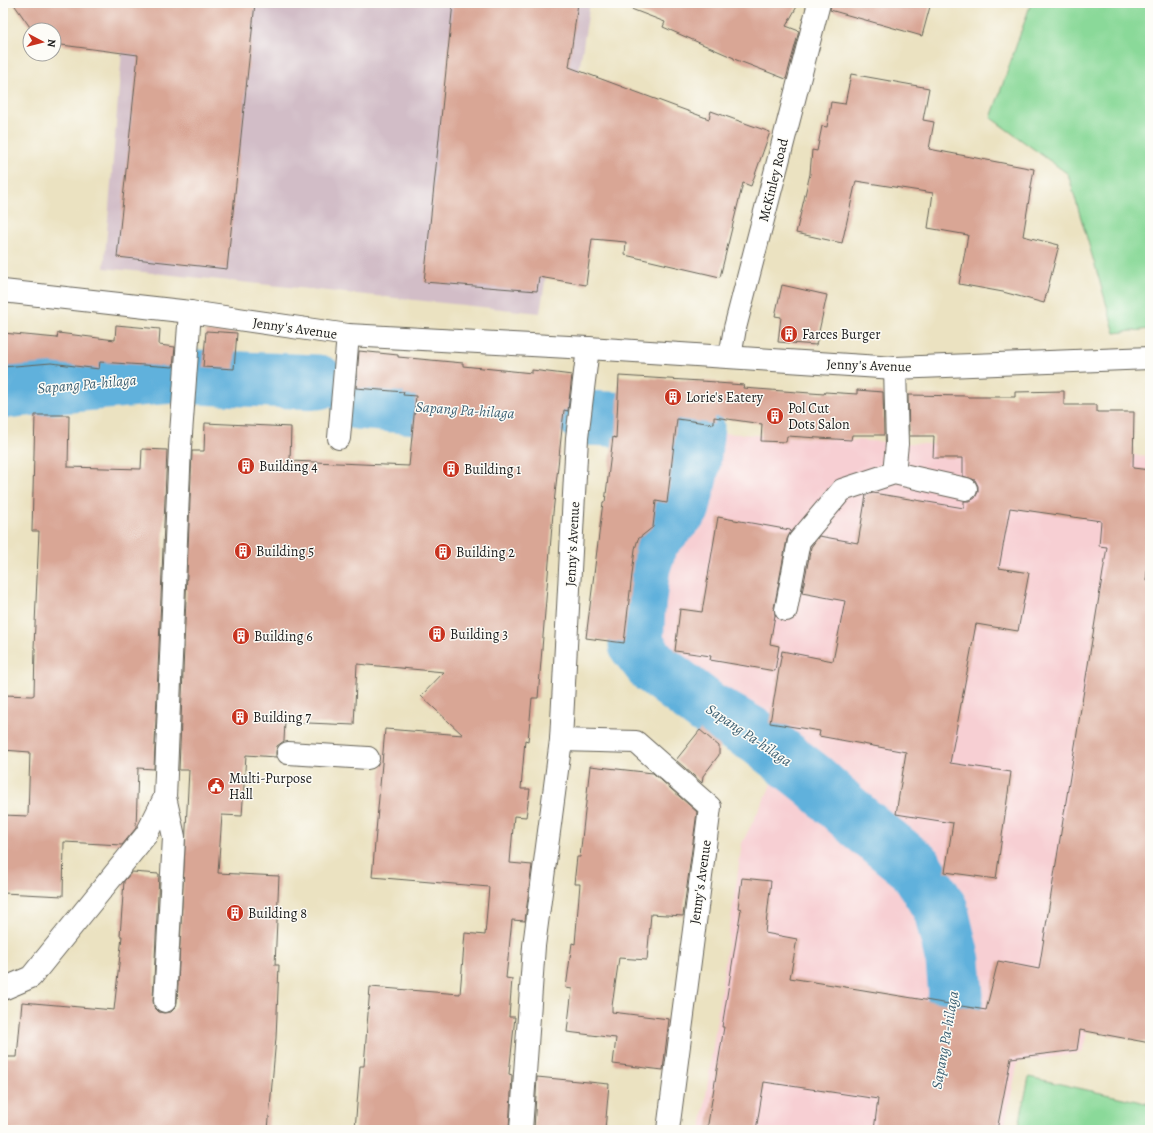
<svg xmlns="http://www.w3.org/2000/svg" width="1153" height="1133" font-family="Alegreya,serif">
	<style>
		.built { fill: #f7cfd3 }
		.industrial { fill: #d2bdc7 }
		.green { fill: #8ad999; stroke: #537a5a }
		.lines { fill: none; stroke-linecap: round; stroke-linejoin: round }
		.river { stroke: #61b1dc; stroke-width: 55 }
		.building { fill: #d9a695 }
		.minor-casing { stroke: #646156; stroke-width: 24 }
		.minor { stroke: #fff; stroke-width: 22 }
		.labels { text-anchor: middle; stroke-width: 3; stroke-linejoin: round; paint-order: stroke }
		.street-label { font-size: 14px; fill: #1c1c1c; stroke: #fdfcf7 }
		.poi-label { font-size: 14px; fill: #1c1c1c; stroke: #fdfcf7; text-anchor: start }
		.water-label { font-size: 15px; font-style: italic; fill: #3b5f72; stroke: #fdfcf7 }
	</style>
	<rect width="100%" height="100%" fill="#fdfcf7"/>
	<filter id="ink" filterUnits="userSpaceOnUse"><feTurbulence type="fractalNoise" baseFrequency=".025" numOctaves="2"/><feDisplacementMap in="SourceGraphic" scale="8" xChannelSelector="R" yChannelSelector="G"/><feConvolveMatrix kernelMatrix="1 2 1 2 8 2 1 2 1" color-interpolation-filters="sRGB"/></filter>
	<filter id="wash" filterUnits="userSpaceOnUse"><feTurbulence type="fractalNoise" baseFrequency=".012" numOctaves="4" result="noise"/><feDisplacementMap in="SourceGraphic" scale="16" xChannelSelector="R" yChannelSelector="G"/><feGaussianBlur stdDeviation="0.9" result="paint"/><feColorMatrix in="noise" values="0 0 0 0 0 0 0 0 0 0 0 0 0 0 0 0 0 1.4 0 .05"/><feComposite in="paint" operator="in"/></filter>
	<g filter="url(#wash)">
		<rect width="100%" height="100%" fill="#ebe2c1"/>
		<!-- built -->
		<path class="built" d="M684,431l466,25v227l-64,354 -4,16 -64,9 -14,68h-303l41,-287 40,-79 -131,-81 -20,-30 5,-99 41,-48z"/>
		<!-- industrial -->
		<path class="industrial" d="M126,3h464l-50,310 -436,-45z"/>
		<!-- green -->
		<g class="green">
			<path d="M1031,3h119v326l-35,4 -47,-159 -77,-56z"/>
			<path d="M1029,1077l121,27v26h-132z"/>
		</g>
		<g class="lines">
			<!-- river -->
			<g class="river">
				<path d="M196,377l122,5"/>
				<path d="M3,391l169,-15"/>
				<path d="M358,402l132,11"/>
				<path d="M586,418l46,2 65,7 -4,36 -10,44 -31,33 -9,27 -5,40 -2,38 17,22 54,41 52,30 55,43 45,41 56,45 26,43 12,51 3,34 -22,109 -14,26"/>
			</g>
		</g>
		<g id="blocks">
			<!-- building -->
			<g class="building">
				<path d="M13,3h242l-28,266 -110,-12 21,-202 -84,-11v-14h-22z"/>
				<path d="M453,3h125l-9,64 140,52 2,-8 59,21 -19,54 -8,-3 -23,94 -95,-22 1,-13 -34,-3 -6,46 -47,-8 -2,14 -113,-9z"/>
				<path d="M622,3h177l-13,23 13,5 -13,48 -52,-20v-1l-71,-31 2,-5 -44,-17z"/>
				<path d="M831,3h100l-9,33 -92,-26z"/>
				<path d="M851,74l78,14 -6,32 11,2 -5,27 105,20 -11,67 36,9 -15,58 -41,-11 -44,-8 9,-49 -40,-7 5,-35 -77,-12 -14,62 -46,-10 14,-59 2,-24 5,1 5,-25 5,1 4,-25 14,2z"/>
				<path d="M782,285l45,10 -11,50 -38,-3 3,-25 -6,-1z"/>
				<path d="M116,325l44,4 -1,16 16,2 -2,20 -73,-5 -1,7 -48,-6 -48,4v-34l54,5 1,-5 57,7z"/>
				<path d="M206,331l31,2 -3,36 -31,-2z"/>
				<path d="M359,351l39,4v2l65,6v3l69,7v-3l40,5 -4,36 -4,-1 -11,103 -15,185h-6l-4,43 -3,-1 -4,49h9l-4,28 -12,-1 -4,47 22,2 -7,56 -13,-1 -6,58 6,1 -3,38h6l-6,57 3,1 -3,55h-154l5,-64h4l6,-79 90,7 5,-61 20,2 4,-48 -117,-10 13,-148 78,6 -42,-39 23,-24 -87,-8 -3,61 -69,-3 -1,19 -7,5 -1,6v5l-30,-2 -4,61 -20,-1 -4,58 61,3 -4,89h4l-3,73 -8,92h-265v-73h14l5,-55 92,8 8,-74h-2l4,-55 8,-9 27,2 -6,127 1,6 5,5 5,1 7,-1 5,-5 1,-5 12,-232h-10l13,-319h12l1,-28 86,4 -1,34 119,5 7,-70 -13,-1 1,-3 -48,-4z"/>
				<path d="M619,376l98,6v1l27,2 -1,3 81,6 1,-2 32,2v-4l26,2 1,43h-32l-1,5 -64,-4 -1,6 -25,-1 1,-17 -48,-7v7l-37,-5 -10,84 -11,-2 -3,26 -15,12 -3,10 -11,94 -38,-5 17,-136h2l8,-65 3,1z"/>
				<path d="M1064,391v14h33v7h37l-1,56 17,2v75l-4,36h4v462l-70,-13 -3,20 -66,8 -14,72h-123l4,-31 -114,-17 -8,48h-49l17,-103h-2l19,-118 -3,-1 4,-30 29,3 -6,52 32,6 -7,39 196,32 12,-49 41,8 68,-422 -8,-1 2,-25 -91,-13 -11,60 30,5 -11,58 -42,-7 -26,139 61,9 -15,107 -51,-7 8,-49 -57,-9 10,-62 -87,-16 1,-5 -50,-8 12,-72 51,10 12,-60 -43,-8 9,-46 8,-11 39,7 8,-48 7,-2 91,15v-7h6l5,-3 3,-6v-6l-3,-6 -12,-4v-18h-30l1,-22h-25l-1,-41 59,1v1h48v-5z"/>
				<path d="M35,415h34l-1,52 73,2 1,-20 25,1 -13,319 -16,-1 -2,60 -14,17 -58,-3 -1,54 -60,-3v-78l25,1 2,-64 -27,-2v-55l29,1 2,-1 1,-47h-1l5,-117h-7z"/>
				<path d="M718,517l72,13 1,1 -4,8 -13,69 1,7 -5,29 9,2 -4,25 -65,-11 1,-4 -36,-5 5,-42 22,3z"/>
				<path d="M700,730l19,16v9l-16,21 -1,7 -26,-23z"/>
				<path d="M590,766l63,7 44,39 -14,104 -32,-2 -4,46 -28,-2 -7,48v6l57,7 -6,51 -50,-6 3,-26 -49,-6 5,-43 -6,-1 6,-45 3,1 5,-60h-6l3,-27h3z"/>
				<path d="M537,1077l72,7 -4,46h-71z"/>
			</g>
		</g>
	</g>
	<g filter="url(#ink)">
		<use href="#blocks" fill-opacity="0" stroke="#646156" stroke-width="1"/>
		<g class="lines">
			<defs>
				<g id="minor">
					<path d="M3,291l187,21 158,23 240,13 307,20 255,-10"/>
					<path d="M730,357l5,-29 84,-325"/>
					<path d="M339,438l9,-103"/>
					<path d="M894,473l3,-29 -2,-76"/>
					<path d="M786,610l13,-69 43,-51 52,-17 72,16"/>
					<path d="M561,740l75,2 74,65 -42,323"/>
					<path d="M288,753l80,5"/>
					<path d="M3,989l28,-12 115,-142 19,-38"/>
					<path d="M165,1001l9,-164 -9,-40 15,-350 10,-135"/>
					<path d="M521,1130l13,-184 27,-206 16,-302 11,-90"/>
				</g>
			</defs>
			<!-- minor casing -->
			<use href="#minor" class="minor-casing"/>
			<!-- minor -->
			<use href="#minor" class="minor"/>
		</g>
	</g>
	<!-- icons -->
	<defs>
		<symbol id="building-disc" viewBox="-11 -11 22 22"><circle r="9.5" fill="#c8321e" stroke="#fdfcf7"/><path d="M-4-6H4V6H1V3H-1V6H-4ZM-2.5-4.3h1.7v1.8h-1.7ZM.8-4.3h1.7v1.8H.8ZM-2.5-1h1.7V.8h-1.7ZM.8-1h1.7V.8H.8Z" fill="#fff"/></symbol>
		<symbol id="civic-disc" viewBox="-11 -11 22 22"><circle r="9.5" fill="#c8321e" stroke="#fdfcf7"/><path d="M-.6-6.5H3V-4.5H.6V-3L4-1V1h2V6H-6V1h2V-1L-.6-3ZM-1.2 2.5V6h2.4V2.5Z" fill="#fff"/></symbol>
	</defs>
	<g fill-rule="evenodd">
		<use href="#building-disc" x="779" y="324" width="20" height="20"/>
		<use href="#building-disc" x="663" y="387" width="20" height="20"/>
		<use href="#building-disc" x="765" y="406" width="20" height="20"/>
		<use href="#building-disc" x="236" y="456" width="20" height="20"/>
		<use href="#building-disc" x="441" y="459" width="20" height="20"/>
		<use href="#building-disc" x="233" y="541" width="20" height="20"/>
		<use href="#building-disc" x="433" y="542" width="20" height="20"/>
		<use href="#building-disc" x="427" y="624" width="20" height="20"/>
		<use href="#building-disc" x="231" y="626" width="20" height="20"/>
		<use href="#building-disc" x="230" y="707" width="20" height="20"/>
		<use href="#civic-disc" x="206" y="776" width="20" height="20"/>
		<use href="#building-disc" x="225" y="903" width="20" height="20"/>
	</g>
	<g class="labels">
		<!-- street labels -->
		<g class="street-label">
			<text transform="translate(773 180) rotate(-76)" y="5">McKinley Road</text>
			<text transform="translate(295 328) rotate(8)" y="5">Jenny's Avenue</text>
			<text transform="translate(869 365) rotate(2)" y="5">Jenny's Avenue</text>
			<text transform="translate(572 544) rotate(-87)" y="5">Jenny's Avenue</text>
			<text transform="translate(700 882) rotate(-82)" y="5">Jenny's Avenue</text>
		</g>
		<!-- poi labels -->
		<g class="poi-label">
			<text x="802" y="339">Farces Burger</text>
			<text x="686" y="402">Lorie's Eatery</text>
			<text x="788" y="413">Pol Cut<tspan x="788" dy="16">Dots Salon</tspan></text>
			<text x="259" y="471">Building 4</text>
			<text x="464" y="474">Building 1</text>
			<text x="256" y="556">Building 5</text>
			<text x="456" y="557">Building 2</text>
			<text x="450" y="639">Building 3</text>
			<text x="254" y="641">Building 6</text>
			<text x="253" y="722">Building 7</text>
			<text x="229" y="783">Multi-Purpose<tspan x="229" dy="16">Hall</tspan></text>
			<text x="248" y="918">Building 8</text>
		</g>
		<!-- water labels -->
		<g class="water-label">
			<text transform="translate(87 384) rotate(-5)" y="5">Sapang Pa-hilaga</text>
			<text transform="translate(465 410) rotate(4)" y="5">Sapang Pa-hilaga</text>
			<text transform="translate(749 735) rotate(34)" y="5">Sapang Pa-hilaga</text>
			<text transform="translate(945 1040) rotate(-80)" y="5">Sapang Pa-hilaga</text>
		</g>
	</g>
	<!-- margin -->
	<rect width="1153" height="1133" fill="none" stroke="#fdfcf7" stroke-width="16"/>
	<!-- north arrow -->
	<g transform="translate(42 42) rotate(97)"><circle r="19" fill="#fdfcf7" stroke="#a3a29f"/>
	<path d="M0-3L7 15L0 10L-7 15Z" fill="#c8321e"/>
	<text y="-6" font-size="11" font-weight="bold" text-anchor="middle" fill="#1c1c1c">N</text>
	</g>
</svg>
